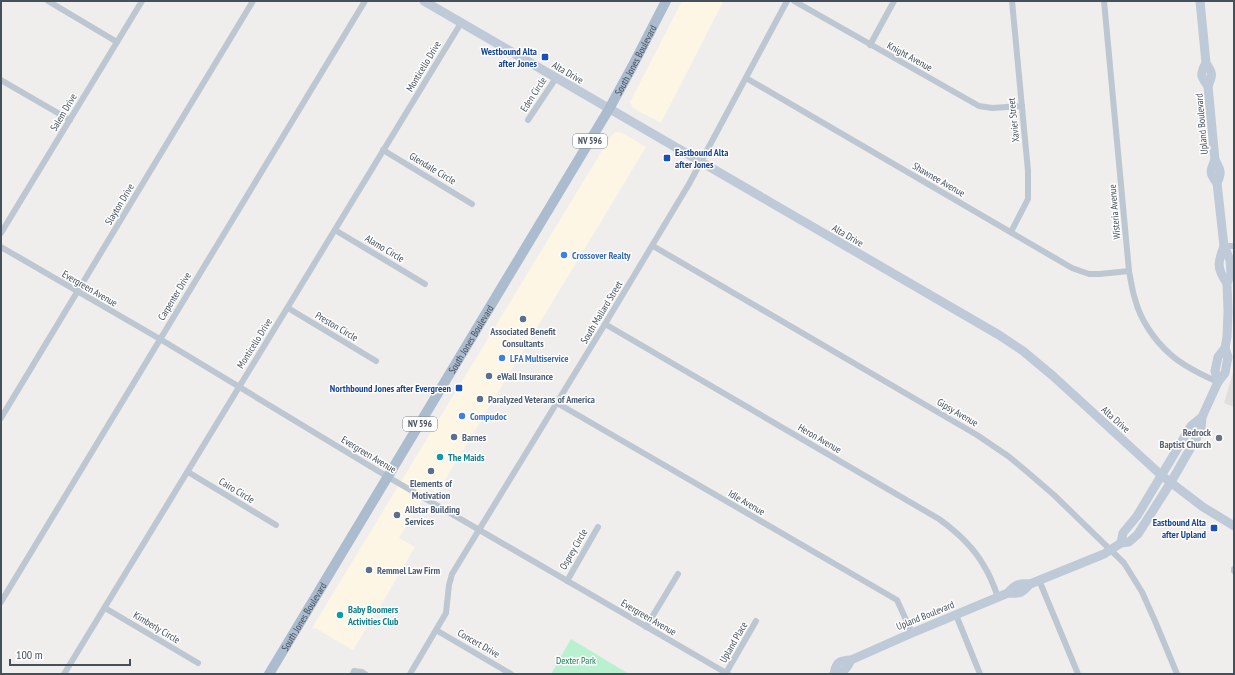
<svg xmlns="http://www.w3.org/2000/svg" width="1235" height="675" font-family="'PT Sans Narrow',sans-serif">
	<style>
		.commercial { fill: #fdf6e5 }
		.education { fill: #e1dedf }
		.green { fill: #b9f1d0 }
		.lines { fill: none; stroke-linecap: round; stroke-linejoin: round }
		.street { stroke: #bdc7d1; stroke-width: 6 }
		.secondary { stroke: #bfcad8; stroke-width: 9 }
		.primary { stroke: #abbcce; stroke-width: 10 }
		.transit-dot { fill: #1a4fb4; stroke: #fff; stroke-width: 1.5 }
		.shop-dot { fill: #3f7fe0; stroke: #fff; stroke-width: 1.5 }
		.service-dot { fill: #5c6f8a; stroke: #fff; stroke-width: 1.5 }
		.worship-dot { fill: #6b7280; stroke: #fff; stroke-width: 1.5 }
		.culture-dot { fill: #0f9aa8; stroke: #fff; stroke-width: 1.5 }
		.labels { text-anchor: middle; stroke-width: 3; stroke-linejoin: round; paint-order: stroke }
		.shield { fill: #fff; stroke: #7d848d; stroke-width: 1 }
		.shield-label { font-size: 9px; font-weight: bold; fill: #45505c }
		.transit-label { font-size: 10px; font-weight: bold; fill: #164399; stroke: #fff; text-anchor: end }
		.street-label { font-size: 10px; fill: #45505c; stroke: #fff }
		.shop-label { font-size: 10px; font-weight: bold; fill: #366cbe; stroke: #fff; text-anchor: start }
		.service-label { font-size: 10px; font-weight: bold; fill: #4e5e75; stroke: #fff; text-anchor: start }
		.worship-label { font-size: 10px; font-weight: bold; fill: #5b616d; stroke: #fff; text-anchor: end }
		.culture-label { font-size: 10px; font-weight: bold; fill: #0d838f; stroke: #fff; text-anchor: start }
		.park-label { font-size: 10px; fill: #12814d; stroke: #fff }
	</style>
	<rect width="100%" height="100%" fill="#f0eded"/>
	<!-- commercial -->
	<g class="commercial">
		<path d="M682,1h40l1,1 -62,121 -28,-15 -3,-6z"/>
		<path d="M616,132l6,1 24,14 -209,346 -8,-4 -30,49 16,9 -27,46 -35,57 -38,-22 -1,1 -2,-1 299,-492z"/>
	</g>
	<!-- education -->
	<path class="education" d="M1234,369v38l-10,-4z"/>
	<!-- green -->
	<path class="green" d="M571,639l58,35h-78z"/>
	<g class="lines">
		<!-- street -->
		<g class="street">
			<path d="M48,1l69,41"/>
			<path d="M794,1l185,105 13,2 30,-2"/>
			<path d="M1104,1l25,270c2,10 3,19 6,28 5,20 19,41 35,55 12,11 32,21 48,28"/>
			<path d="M870,45l24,-44"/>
			<path d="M746,78l326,190 17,6h11l29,-3"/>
			<path d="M1,80l69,40"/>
			<path d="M528,120l28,-42"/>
			<path d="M383,150l89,54"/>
			<path d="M335,230l90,54"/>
			<path d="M1011,232l17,-33v-28l-16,-170"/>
			<path d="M1,233l141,-232"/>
			<path d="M653,246l324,189 31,21 17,14 29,25 70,68 18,29 13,29 22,53"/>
			<path d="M1224,246h10"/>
			<path d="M1,247l159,92 228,138 340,197"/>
			<path d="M288,308l88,53"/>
			<path d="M605,324l334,195c18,13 34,27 45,47 6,9 10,20 14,31"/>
			<path d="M557,403l340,197 15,33"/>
			<path d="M1,418l252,-417"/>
			<path d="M188,472l88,53"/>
			<path d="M1234,569v2"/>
			<path d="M1039,580l39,94"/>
			<path d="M567,581l31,-54"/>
			<path d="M1,602l364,-601"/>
			<path d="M105,608l93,55"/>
			<path d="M956,615l24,59"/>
			<path d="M646,627l32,-53"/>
			<path d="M436,630l75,44"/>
			<path d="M726,673l30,-52"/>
			<path d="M64,674l397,-651"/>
			<path d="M353,674l1,-3 8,1 3,2"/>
			<path d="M410,674l36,-61 3,-28 3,-11 153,-250 84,-140 98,-183"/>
		</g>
		<!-- secondary -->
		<g class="secondary">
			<path d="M424,1l575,334 24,16 30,25 108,99 42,32 31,19"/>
			<path d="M1200,1l6,62c7,10 7,12 2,23l7,74c6,11 7,12 2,23"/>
			<path d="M1206,63c-6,11 -6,13 2,23"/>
			<path d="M1215,160c-5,11 -6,13 2,23l7,63 6,14 1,14 -4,9 1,28 -1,26 -2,11 -7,9 -3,14 3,11"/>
			<path d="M1224,246c-6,16 -8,22 3,37"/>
			<path d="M1121,543l2,-10 14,-17 54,-90 11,-9"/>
			<path d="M1008,593c12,1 14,0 22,-9l74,-30 17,-11 8,-1 9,-8 33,-52 30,-52 1,-13 16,-35 7,-9 3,-16 -3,-9"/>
			<path d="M834,674c2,-13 6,-13 17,-14l61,-27 96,-40c7,-9 12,-10 22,-9"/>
			<path d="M834,674c11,-3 12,-4 17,-14"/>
		</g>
		<!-- primary -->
		<path class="primary" id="s1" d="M269,674l340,-565 23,-42 34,-66"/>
	</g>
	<!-- markers -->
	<g class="transit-dot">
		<rect x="541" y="53" width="8" height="8" rx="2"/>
		<rect x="663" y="154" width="8" height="8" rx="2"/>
		<rect x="455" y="384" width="8" height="8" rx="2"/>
		<rect x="1210" y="524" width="8" height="8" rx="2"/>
	</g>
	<g class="shop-dot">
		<circle cx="564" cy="255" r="4"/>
		<circle cx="502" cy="358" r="4"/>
		<circle cx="462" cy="416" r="4"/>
	</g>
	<g class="service-dot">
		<circle cx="523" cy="319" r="4"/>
		<circle cx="489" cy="376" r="4"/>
		<circle cx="480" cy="399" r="4"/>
		<circle cx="454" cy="437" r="4"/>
		<circle cx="431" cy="471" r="4"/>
		<circle cx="397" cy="515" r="4"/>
		<circle cx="369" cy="570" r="4"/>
	</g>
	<circle class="worship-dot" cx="1219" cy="438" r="4"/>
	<g class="culture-dot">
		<circle cx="440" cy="457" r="4"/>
		<circle cx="340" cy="615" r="4"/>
	</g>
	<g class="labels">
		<!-- shield labels -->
		<g class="shield">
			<rect x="573" y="134" width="34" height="14" rx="3"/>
			<rect x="403" y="417" width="34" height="14" rx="3"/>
		</g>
		<g class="shield-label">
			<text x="590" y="144">NV 596</text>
			<text x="420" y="427">NV 596</text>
		</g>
		<!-- transit labels -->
		<g class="transit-label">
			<text x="537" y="55">Westbound Alta<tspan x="537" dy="12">after Jones</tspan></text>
			<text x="675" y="156" text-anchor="start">Eastbound Alta<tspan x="675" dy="12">after Jones</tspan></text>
			<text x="451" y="392">Northbound Jones after Evergreen</text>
			<text x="1206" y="526">Eastbound Alta<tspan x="1206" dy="12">after Upland</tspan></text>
		</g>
		<!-- street labels -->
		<g class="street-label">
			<text transform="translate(910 56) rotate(29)" y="4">Knight Avenue</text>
			<text dy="4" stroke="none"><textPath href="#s1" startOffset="715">South Jones Boulevard</textPath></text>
			<text transform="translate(423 66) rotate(-59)" y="4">Monticello Drive</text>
			<text transform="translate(568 72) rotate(30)" y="4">Alta Drive</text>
			<text transform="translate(533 94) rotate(-57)" y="4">Eden Circle</text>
			<text transform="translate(63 112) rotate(-59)" y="4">Salem Drive</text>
			<text transform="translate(1013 120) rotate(-96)" y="4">Xavier Street</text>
			<text transform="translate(1201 124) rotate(-95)" y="4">Upland Boulevard</text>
			<text transform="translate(433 168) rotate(31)" y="4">Glendale Circle</text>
			<text transform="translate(939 179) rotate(30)" y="4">Shawnee Avenue</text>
			<text transform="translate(119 204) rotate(-59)" y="4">Slayton Drive</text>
			<text transform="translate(1114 212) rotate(-95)" y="4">Wisteria Avenue</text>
			<text transform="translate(848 235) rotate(30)" y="4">Alta Drive</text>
			<text transform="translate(385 248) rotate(31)" y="4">Alamo Circle</text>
			<text transform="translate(90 288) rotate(30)" y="4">Evergreen Avenue</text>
			<text transform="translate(174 296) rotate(-59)" y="4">Carpenter Drive</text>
			<text transform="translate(601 312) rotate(-59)" y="4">South Mallard Street</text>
			<text transform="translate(337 326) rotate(31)" y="4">Preston Circle</text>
			<text dy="4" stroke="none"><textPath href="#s1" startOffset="391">South Jones Boulevard</textPath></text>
			<text transform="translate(254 343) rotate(-58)" y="4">Monticello Drive</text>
			<text transform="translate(958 412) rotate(30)" y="4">Gipsy Avenue</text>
			<text transform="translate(1116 419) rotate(42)" y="4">Alta Drive</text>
			<text transform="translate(820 438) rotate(30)" y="4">Heron Avenue</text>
			<text transform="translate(369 454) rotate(31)" y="4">Evergreen Avenue</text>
			<text transform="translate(237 490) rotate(31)" y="4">Cairo Circle</text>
			<text transform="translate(747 502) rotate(30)" y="4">Idle Avenue</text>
			<text transform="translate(573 549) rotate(-60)" y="4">Osprey Circle</text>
			<text transform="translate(925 615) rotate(-22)" y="4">Upland Boulevard</text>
			<text dy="4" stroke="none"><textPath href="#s1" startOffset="67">South Jones Boulevard</textPath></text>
			<text transform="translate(649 617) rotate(30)" y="4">Evergreen Avenue</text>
			<text transform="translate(157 627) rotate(31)" y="4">Kimberly Circle</text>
			<text transform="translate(733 642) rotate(-60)" y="4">Upland Place</text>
			<text transform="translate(479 643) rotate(30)" y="4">Concert Drive</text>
		</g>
		<!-- shop labels -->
		<g class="shop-label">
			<text x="572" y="259">Crossover Realty</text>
			<text x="510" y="362">LFA Multiservice</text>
			<text x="470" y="420">Compudoc</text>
		</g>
		<!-- service labels -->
		<g class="service-label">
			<text x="523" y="335" text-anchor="middle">Associated Benefit<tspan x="523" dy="12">Consultants</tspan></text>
			<text x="497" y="380">eWall Insurance</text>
			<text x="488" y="403">Paralyzed Veterans of America</text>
			<text x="462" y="441">Barnes</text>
			<text x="431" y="487" text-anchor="middle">Elements of<tspan x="431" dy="12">Motivation</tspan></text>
			<text x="405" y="513">Allstar Building<tspan x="405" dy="12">Services</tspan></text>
			<text x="377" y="574">Remmel Law Firm</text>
		</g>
		<!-- worship labels -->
		<g class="worship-label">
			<text x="1211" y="436">Redrock<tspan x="1211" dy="12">Baptist Church</tspan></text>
		</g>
		<!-- culture labels -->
		<g class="culture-label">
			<text x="448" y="461">The Maids</text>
			<text x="348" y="613">Baby Boomers<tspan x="348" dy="12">Activities Club</tspan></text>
		</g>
		<!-- park labels -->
		<g class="park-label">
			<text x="576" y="664">Dexter Park</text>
		</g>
	</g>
	<!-- border -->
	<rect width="1235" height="675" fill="none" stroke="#45505c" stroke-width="4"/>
	<!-- scale -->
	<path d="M10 659v6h120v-6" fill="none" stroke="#45505c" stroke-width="2"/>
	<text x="16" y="659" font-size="12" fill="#45505c" stroke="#ffffff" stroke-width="3" paint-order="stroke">100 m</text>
</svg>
